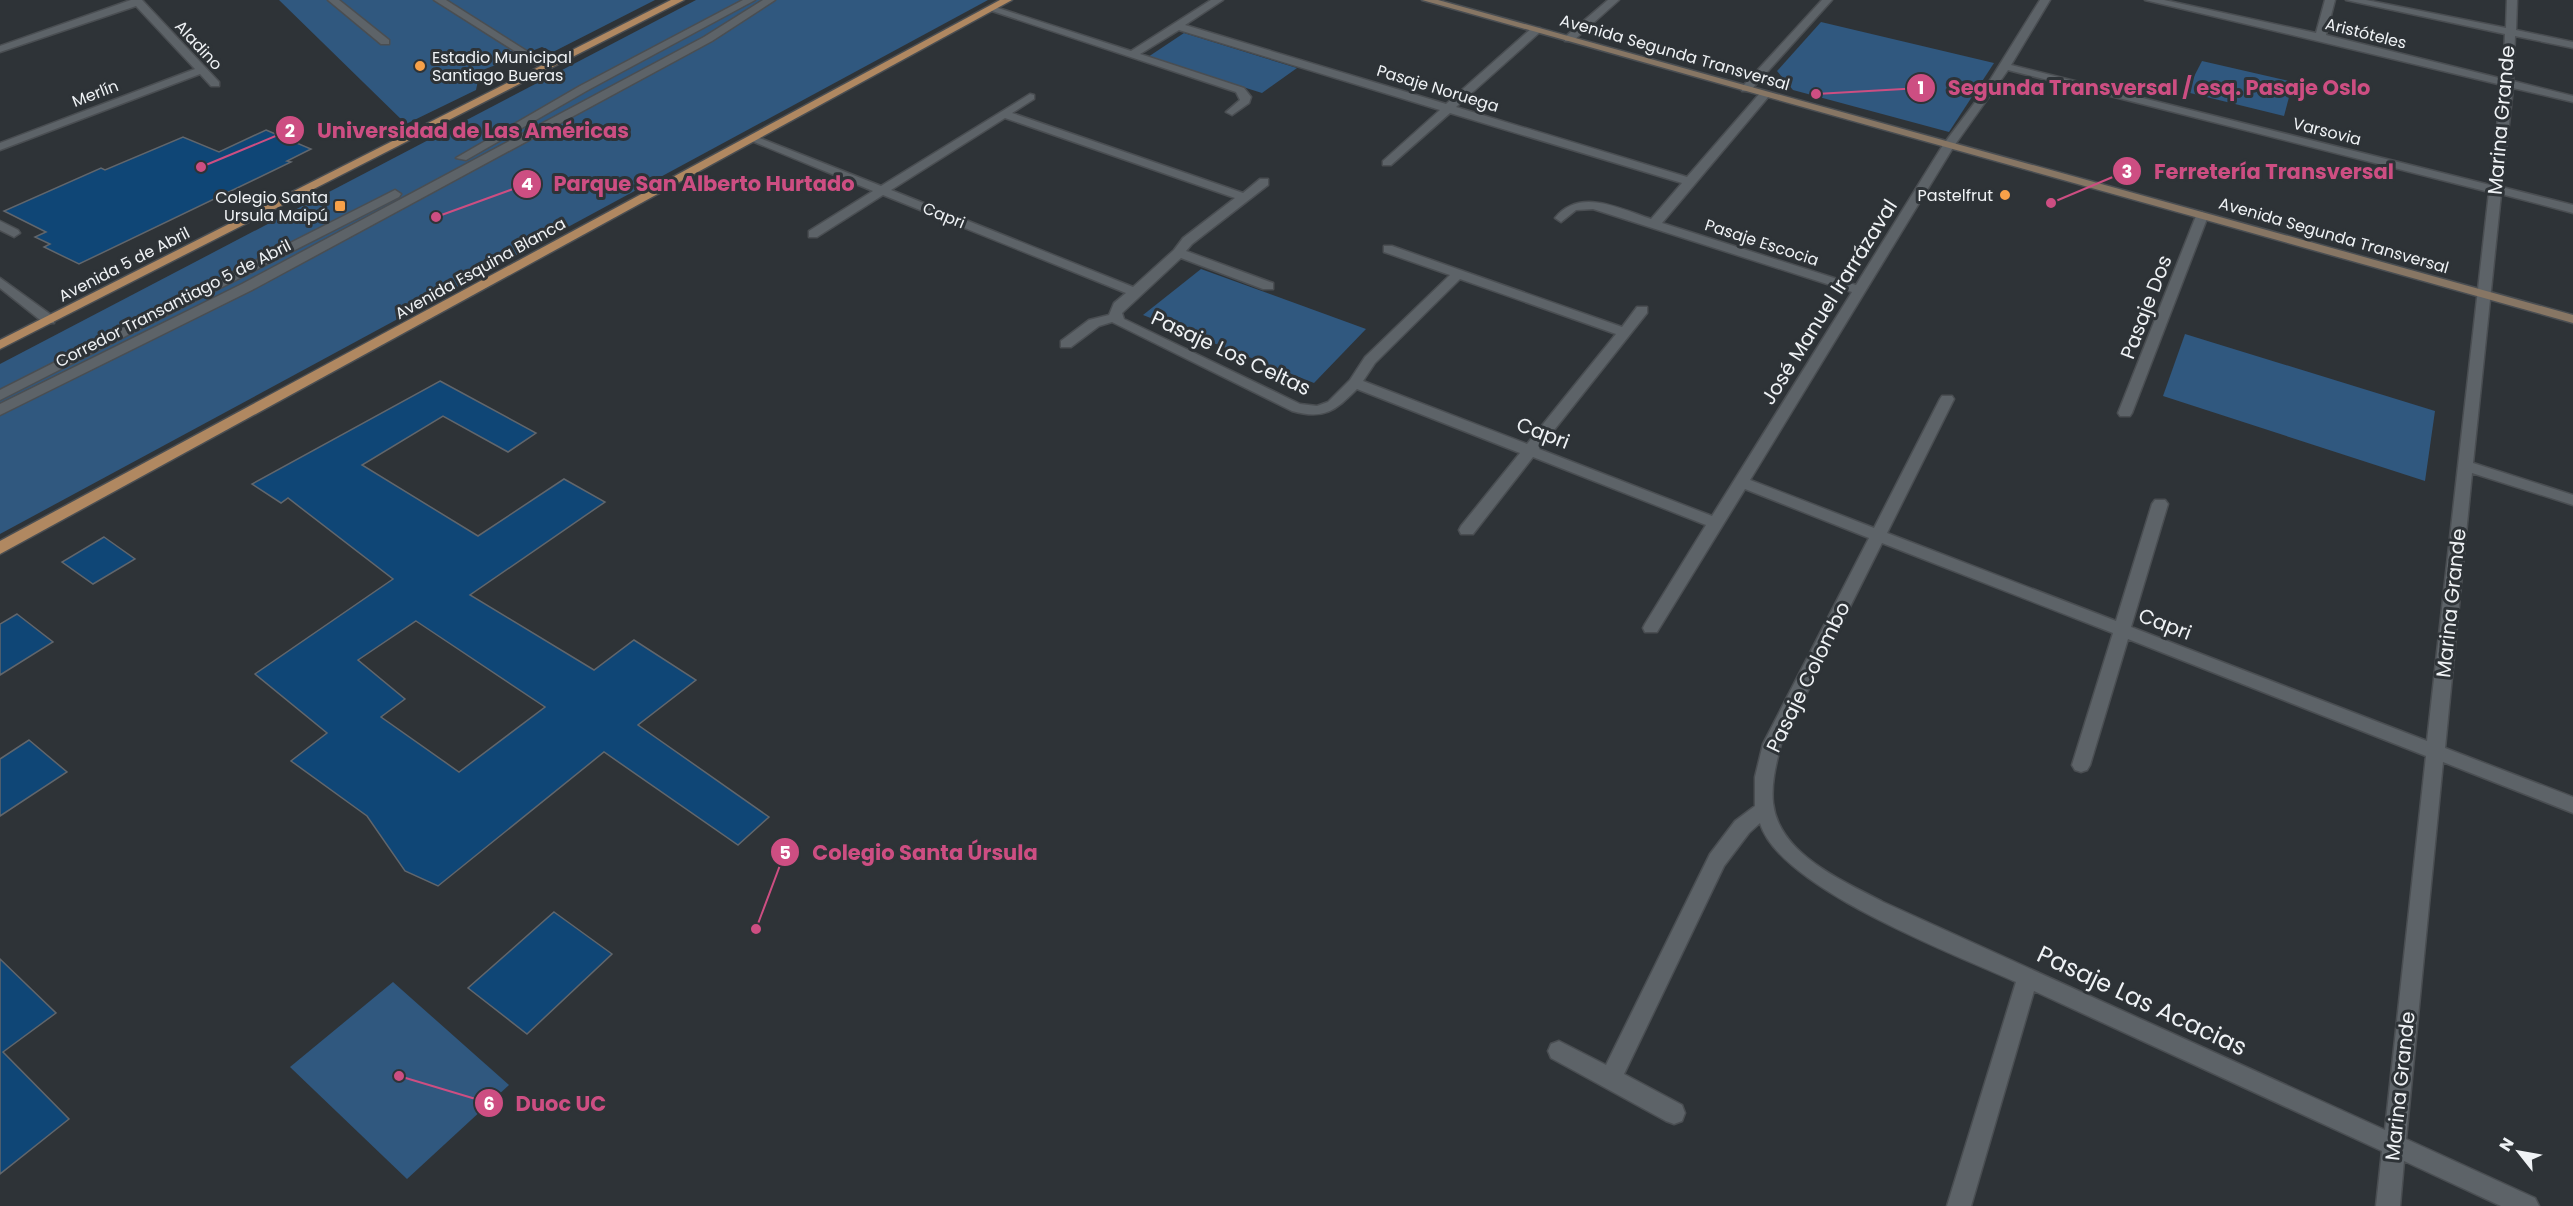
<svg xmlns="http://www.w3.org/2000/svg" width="2573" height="1206" font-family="Poppins,sans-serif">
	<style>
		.green { fill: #30587f }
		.building { fill: #0f4676; stroke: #61666c; stroke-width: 1.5; fill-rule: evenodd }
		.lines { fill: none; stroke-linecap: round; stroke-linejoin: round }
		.service-casing { stroke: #4a4e52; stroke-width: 3 }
		.minor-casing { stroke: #4a4e52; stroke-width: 3 }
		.secondary-casing { stroke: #4a4e52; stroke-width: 3 }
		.primary-casing { stroke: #4a4e52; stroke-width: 3 }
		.service { fill: #5d6368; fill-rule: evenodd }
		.minor { fill: #5d6368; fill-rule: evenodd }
		.secondary { fill: #877664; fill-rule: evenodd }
		.primary { fill: #b08861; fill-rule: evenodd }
		.poi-dot { fill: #f7a149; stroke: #2e3337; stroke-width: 2 }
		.labels { text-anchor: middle; stroke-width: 6; stroke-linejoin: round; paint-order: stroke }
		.far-street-label { font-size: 16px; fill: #eff2f5; stroke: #2e3337 }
		.far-poi-label { font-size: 16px; fill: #eff2f5; stroke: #2e3337; text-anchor: end }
		.street-label { font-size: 20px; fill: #eff2f5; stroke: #2e3337 }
		.near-street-label { font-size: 24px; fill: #eff2f5; stroke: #2e3337 }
		.leader { fill: none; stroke: #cd4e82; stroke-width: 2 }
		.callout-dot { fill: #cd4e82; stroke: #2e3337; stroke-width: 2 }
		.mark-label { font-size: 18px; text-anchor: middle; font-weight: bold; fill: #fff }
		.callout-label { font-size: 21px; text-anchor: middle; font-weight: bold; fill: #cd4e82; stroke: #2e3337; stroke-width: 6; stroke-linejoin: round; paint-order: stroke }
	</style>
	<rect width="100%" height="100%" fill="#2e3337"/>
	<!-- green -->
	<g class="green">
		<path d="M279,0h376l-102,52 -11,-5 -62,24 -4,19 -70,34z"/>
		<path d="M696,0h292l-988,534v-170z"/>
		<path d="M1821,22l173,41 -45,69 -156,-42 -16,-19z"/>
		<path d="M1184,33l113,35 -35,25 -114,-36z"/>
		<path d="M2202,61l91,21 -9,34 -98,-24z"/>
		<path d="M1201,269l165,60 -52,54 -171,-68z"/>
		<path d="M2185,334l250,77 -10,70 -262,-85z"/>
		<path d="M393,982l116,103 -102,94 -117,-112z"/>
	</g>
	<!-- building -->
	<g class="building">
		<path d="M266,130l45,19 -24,12 4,1 -212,102 -35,-17 6,-3 -15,-7 11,-5 -42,-21 97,-43 4,2 78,-33 36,15z"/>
		<path d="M440,381l96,52 -28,19 -65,-36 -81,49 116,71 86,-57 41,23 -135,93 124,75 40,-30 62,40 -58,45 131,92 -31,28 -134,-93 -166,134 -33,-15 -38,-55 -76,-55 36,-28 -72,-59 138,-95 -105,-81 -7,5 -29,-19zM416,621l129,86 -86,65 -78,-55 24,-18 -47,-39z"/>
		<path d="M104,537l31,22 -42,25 -31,-22z"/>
		<path d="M17,614l36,28 -53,33v-51z"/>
		<path d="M29,740l38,32 -67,44v-57z"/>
		<path d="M554,912l58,42 -85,80 -59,-46z"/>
		<path d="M0,959l56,54 -53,39 66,67 -69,55z"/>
	</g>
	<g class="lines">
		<defs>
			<g id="service">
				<path d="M328,0h11l50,40v4h-8z"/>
				<path d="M434,0h12l106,67 -9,2z"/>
				<path d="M743,0h12l-167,90 -122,70 -10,-2 124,-72z"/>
				<path d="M763,0h12l-63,41 -460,249 -252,125v-11l242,-120 462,-247z"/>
				<path d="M395,190l6,4 -2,3 -399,203v-10z"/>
				<path d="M0,221l18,9 2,3 -6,4 -14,-7z"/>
			</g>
			<g id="minor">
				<path d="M131,0h11l77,82v4h-8l-11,-12 -200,76v-7l195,-74 -59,-63 -136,46v-6z"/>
				<path d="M1211,0h12l-38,25 261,79 86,-76h8v4l-84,75 231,70 74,-85h8v4l-107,127 194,62 87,-140 39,-52 58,-93h10l-39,65 479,120 12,-100 -357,-85h19l152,33 9,-33h10l-9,35 177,44 2,-45 -159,-34h20l140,28 1,-28h10l-1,30 57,12v6l-58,-12 -2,45 60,15v6l-60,-14 -11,99 71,18v8l-72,-19 -28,269 100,32v10l-101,-32 -27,275 128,49v16l-130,-51 -37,377 129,59 4,8h-38l-97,-45 -4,45h-24l6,-55 -348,-160 -63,215h-24l69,-224c-61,-28 -237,-94 -256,-159l-11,10 -25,33 -100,208 58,31 3,8 -3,8 -8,3 -8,-3 -115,-63 -3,-7 3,-7 8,-3 47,24 104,-211 25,-33 20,-15v-29l8,-33 106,-206 -124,-49 -88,143h-12l-2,-4 2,-4 61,-99 -173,-68 -60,77h-12l-2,-4 2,-4 59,-73 -163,-64c-22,22 -33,31 -65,22l-180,-89 -13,4 -28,21h-10v-6l28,-21 20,-5 5,-12 12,-10 -243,-98 -66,42h-8v-6l64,-40 -126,-52 10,-2 124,49 149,-92 4,1v4l-22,14 231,80 17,-14h8v6l-76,59 -6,7 87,32v6h-10l-82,-31 -59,55 2,6 176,85 17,2 11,-4 22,-22 15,-23 85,-82 -66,-23v-6h8l230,81 15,-20h10v6l-108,136 173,67 140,-224 -259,-83 -17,1 -15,12 -6,-4c25,-31 65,-9 96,1l31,-36 -232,-70 -59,52h-8v-4l57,-51 -261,-80 -39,24 104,34 7,9 -2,6 -17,12 -6,-3 14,-12 -4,-8 -250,-83 9,-2 136,44zM2008,70l481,122 -62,549 -296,-114 37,-123 -3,-4h-10l-3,4 -36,117 -229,-88 67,-134 -2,-3h-10l-2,3 -66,129 -124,-48 204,-334zM1005,118l230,80 -52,40 -9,12 -41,37 -242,-97zM1460,279l156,55 -89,110 -164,-63 12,-18zM1882,543l231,90 -41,132 3,5 6,2 6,-2 3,-5 38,-126 298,117 -41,374 -502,-228c-39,-21 -104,-47 -110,-99 -2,-20 3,-39 8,-59z"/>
				<path d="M1608,0h11l-46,41h-8v-4z"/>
				<path d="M1822,0h10l-82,91h-8v-4z"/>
				<path d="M2202,212l6,4 -76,197 -2,3h-10l-2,-3 78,-197z"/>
				<path d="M0,278l54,39v6h-10l-44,-35z"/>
			</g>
			<path id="secondary" d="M1422,0h16l1135,315v8z"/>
			<g id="primary">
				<path d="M671,0h13l-684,349v-9z"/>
				<path d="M1000,0h12l-1012,554v-13z"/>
			</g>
		</defs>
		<!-- service casing -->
		<use href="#service" class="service-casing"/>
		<!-- minor casing -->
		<use href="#minor" class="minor-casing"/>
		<!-- secondary casing -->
		<use href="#secondary" class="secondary-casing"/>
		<!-- primary casing -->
		<use href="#primary" class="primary-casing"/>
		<!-- service -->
		<use href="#service" class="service"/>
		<!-- minor -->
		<use href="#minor" class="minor"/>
		<!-- secondary -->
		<use href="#secondary" class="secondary"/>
		<!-- primary -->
		<use href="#primary" class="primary"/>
	</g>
	<!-- markers -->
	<g class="poi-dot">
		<circle cx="420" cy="66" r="6"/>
		<circle cx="2005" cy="195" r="6"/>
		<rect x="334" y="200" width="12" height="12" rx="3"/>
	</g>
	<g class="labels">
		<!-- far-street labels -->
		<g class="far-street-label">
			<text transform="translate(2366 33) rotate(14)" y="6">Aristóteles</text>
			<text transform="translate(199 45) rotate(47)" y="6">Aladino</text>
			<text transform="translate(1675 52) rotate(16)" y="6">Avenida Segunda Transversal</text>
			<text transform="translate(1438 88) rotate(17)" y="6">Pasaje Noruega</text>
			<text transform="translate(95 93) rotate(-21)" y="6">Merlín</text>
			<text transform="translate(2327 131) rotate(14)" y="6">Varsovia</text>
			<text transform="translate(944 215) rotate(22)" y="6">Capri</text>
			<text transform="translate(2334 235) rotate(16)" y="6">Avenida Segunda Transversal</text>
			<text transform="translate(1762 242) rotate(18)" y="6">Pasaje Escocia</text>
			<text transform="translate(124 264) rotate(-27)" y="6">Avenida 5 de Abril</text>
			<text transform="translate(480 268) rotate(-29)" y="6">Avenida Esquina Blanca</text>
			<text transform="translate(173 303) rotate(-27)" y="6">Corredor Transantiago 5 de Abril</text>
		</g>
		<!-- far-poi labels -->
		<g class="far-poi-label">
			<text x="432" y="63" text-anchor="start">Estadio Municipal<tspan x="432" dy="18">Santiago Bueras</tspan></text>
			<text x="1993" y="201">Pastelfrut</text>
			<text x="328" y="203">Colegio Santa<tspan x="328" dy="18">Ursula Maipú</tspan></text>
		</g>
		<!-- street labels -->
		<g class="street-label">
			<text transform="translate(2501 120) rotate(-85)" y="7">Marina Grande</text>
			<text transform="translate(1829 302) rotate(-58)" y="7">José Manuel Irarrázaval</text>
			<text transform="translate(2146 307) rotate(-69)" y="7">Pasaje Dos</text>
			<text transform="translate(1231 353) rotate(25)" y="7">Pasaje Los Celtas</text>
			<text transform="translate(1543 433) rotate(21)" y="7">Capri</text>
			<text transform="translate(2451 603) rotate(-84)" y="7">Marina Grande</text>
			<text transform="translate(2165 624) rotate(21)" y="7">Capri</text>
			<text transform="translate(1808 677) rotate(-64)" y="7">Pasaje Colombo</text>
			<text transform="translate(2400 1086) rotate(-84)" y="7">Marina Grande</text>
		</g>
		<!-- near-street labels -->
		<g class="near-street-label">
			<text transform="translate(2142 1001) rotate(25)" y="8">Pasaje Las Acacias</text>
		</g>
	</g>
	<!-- callouts -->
	<path class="leader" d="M1816 94L1921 88M201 167L290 130M2051 203L2127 171M436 217L527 184M756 929L785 852M399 1076L489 1103"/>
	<g class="callout-dot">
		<circle cx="1816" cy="94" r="6"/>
		<circle cx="201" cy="167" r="6"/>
		<circle cx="2051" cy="203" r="6"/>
		<circle cx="436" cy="217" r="6"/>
		<circle cx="756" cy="929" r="6"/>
		<circle cx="399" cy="1076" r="6"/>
		<circle cx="1921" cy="88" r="15"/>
		<circle cx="290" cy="130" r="15"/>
		<circle cx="2127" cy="171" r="15"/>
		<circle cx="527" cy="184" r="15"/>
		<circle cx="785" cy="852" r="15"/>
		<circle cx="489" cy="1103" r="15"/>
	</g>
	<g class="mark-label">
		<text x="1921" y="94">1</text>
		<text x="290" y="137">2</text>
		<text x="2127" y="178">3</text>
		<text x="527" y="190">4</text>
		<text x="785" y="859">5</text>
		<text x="489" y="1110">6</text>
	</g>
	<g class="callout-label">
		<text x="2159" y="95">Segunda Transversal / esq. Pasaje Oslo</text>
		<text x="473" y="138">Universidad de Las Américas</text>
		<text x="2274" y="179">Ferretería Transversal</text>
		<text x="704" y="191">Parque San Alberto Hurtado</text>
		<text x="925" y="860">Colegio Santa Úrsula</text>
		<text x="561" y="1111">Duoc UC</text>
	</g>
	<!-- north arrow -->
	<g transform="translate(2519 1152) rotate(301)" stroke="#2e3337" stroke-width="4.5" paint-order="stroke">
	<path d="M0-4.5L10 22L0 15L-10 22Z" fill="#eff2f5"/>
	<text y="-9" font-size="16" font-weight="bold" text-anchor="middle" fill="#eff2f5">N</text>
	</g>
</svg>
